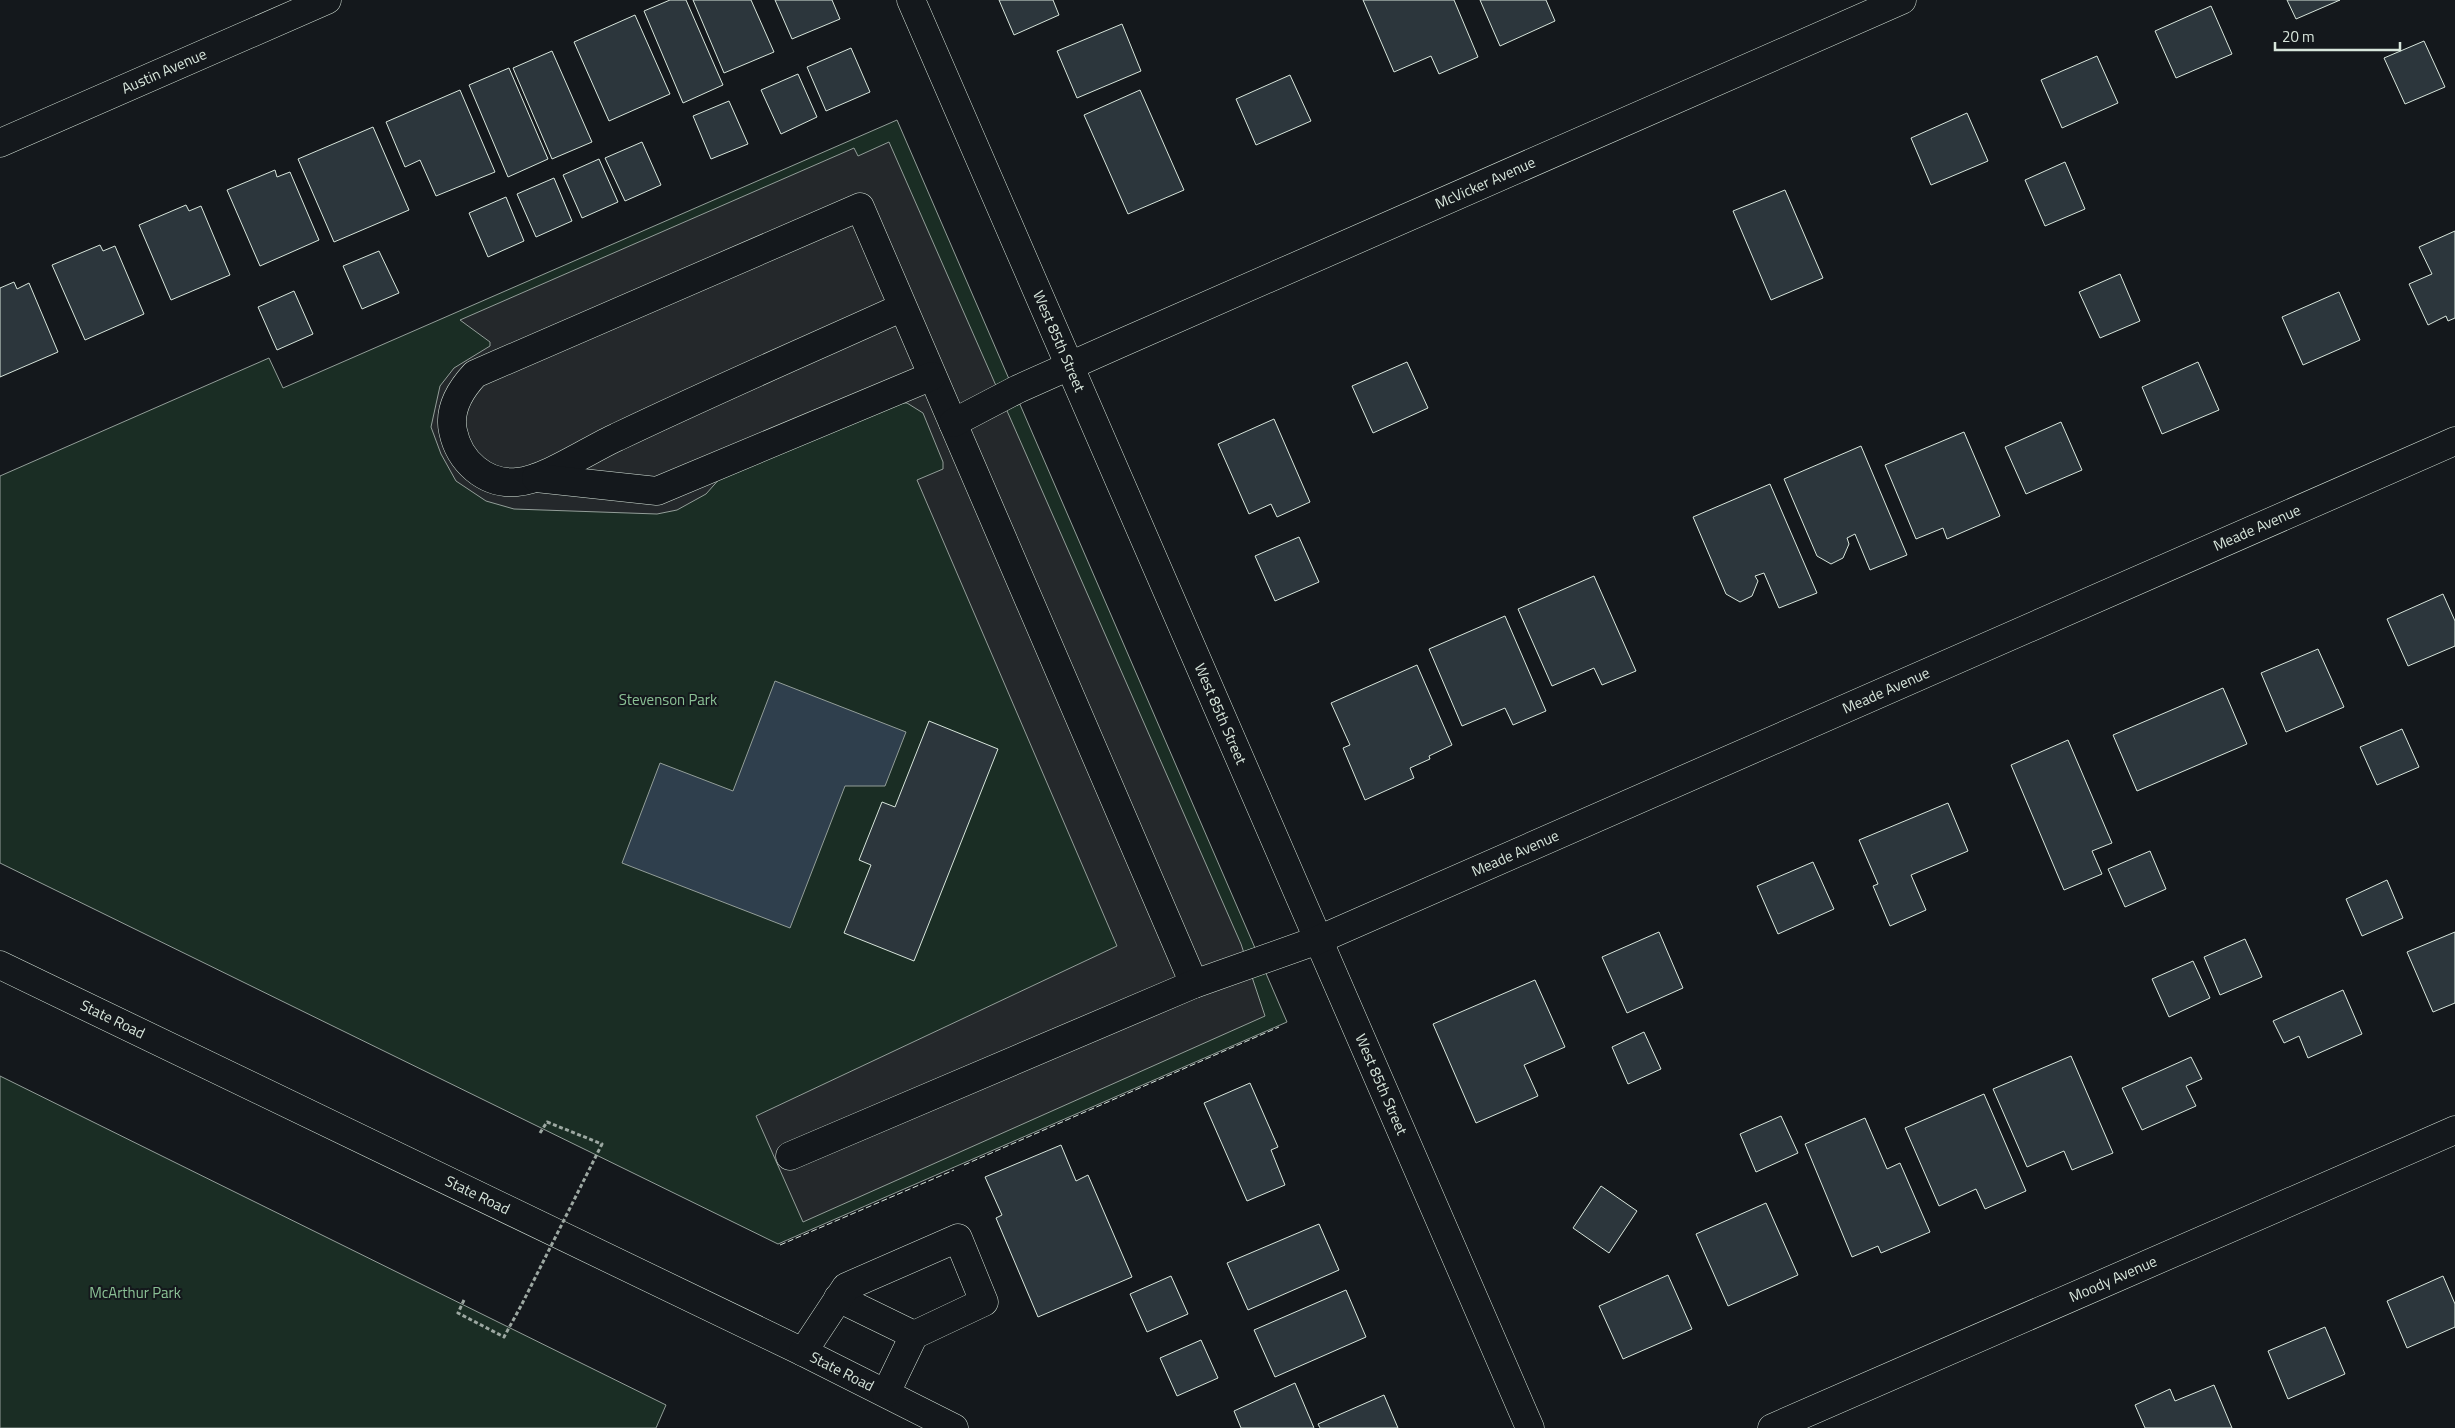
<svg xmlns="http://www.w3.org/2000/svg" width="2455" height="1428" font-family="'Titillium Web',sans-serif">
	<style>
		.green { fill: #1a2d24; stroke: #939e99 }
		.parking { fill: #24282b; stroke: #939e99 }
		.water { fill: #2f3f4d; stroke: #939e99 }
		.building { fill: #2c363c; stroke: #d8e6dc }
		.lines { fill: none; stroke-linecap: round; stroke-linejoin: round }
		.minor-casing { stroke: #d8e6dc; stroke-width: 29 }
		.path { stroke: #9da8a2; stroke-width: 3; stroke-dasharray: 4 2.5; stroke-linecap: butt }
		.minor { stroke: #14181c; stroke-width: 28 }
		.path-bridge { stroke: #9da8a2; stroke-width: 3; stroke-dasharray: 4 2.5; stroke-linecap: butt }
		.fence { stroke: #d8e6dc; stroke-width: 1; stroke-dasharray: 6 2.5; stroke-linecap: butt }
		.labels { text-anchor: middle; stroke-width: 4; stroke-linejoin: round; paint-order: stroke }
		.street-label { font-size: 15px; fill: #d8e6dc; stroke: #14181c }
		.park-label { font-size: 15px; fill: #8ac095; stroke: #14181c }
	</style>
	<rect width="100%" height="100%" fill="#14181c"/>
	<!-- green -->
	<g class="green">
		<path d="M897,120l390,902 -509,222 -778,-381v-387l269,-118 14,30z"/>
		<path d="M0,1076l666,329 -10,23h-656z"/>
	</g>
	<!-- parking -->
	<path class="parking" d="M889,142l352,802 24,72 -462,206 -47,-106 361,-170 -200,-466 26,-11v-7l-20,-49 -16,-10 -22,-1 -163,74 -16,18 -29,16 -20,4 -143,-5 -28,-8 -30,-20 -15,-27 -10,-27 9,-41 14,-18 36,-22v-4l-30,-22 394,-172 4,8z"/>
	<!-- water -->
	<path class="water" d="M775,681l131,51 -21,54h-40l-55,142 -168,-65 38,-100 73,28z"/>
	<!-- building -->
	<g class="building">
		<path d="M670,0h16l37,85 -40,18 -39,-92z"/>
		<path d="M693,0h58l23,52 -50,21z"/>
		<path d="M775,0h57l8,19 -48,20z"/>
		<path d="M999,0h54l6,15 -45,20z"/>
		<path d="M1363,0h91l24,57 -39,17 -8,-18 -37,16z"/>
		<path d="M1480,0h66l9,21 -55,25z"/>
		<path d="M2287,0h53l-44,19z"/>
		<path d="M2211,6l21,48 -56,24 -21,-47z"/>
		<path d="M635,15l35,79 -61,27 -35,-79z"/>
		<path d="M1122,24l19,47 -64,27 -20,-47z"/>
		<path d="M2424,41l21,46 -40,17 -21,-46z"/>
		<path d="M851,48l19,44 -44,19 -19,-44z"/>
		<path d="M552,51l40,91 -40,17 -39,-91z"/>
		<path d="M2097,56l21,47 -56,25 -21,-48z"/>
		<path d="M509,68l39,91 -40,18 -39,-92z"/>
		<path d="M798,74l19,43 -36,17 -20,-44z"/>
		<path d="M1290,75l21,46 -55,24 -20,-46z"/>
		<path d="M460,90l35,82 -59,24 -16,-36 -15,7 -19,-45z"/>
		<path d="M1140,90l44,100 -56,24 -44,-99z"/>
		<path d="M729,101l19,43 -37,15 -18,-43z"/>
		<path d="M1967,113l21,48 -57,24 -20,-47z"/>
		<path d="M373,127l36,83 -75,32 -36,-83z"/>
		<path d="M642,142l19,43 -36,16 -20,-43z"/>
		<path d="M599,159l19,43 -36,16 -19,-43z"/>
		<path d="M2065,162l20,47 -40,17 -20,-46z"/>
		<path d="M275,170l2,7 13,-5 29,68 -59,26 -33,-76z"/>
		<path d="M554,178l18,43 -36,16 -19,-43z"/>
		<path d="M1785,190l38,88 -52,22 -38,-89z"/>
		<path d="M506,197l18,44 -36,16 -19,-44z"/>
		<path d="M186,205l3,6 12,-5 29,69 -59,25 -32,-75z"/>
		<path d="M2455,231v87l-7,3 -2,-5 -18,9 -19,-41 23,-10 -13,-27z"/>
		<path d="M100,245l3,6 12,-5 29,68 -59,26 -33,-75z"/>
		<path d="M379,251l20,42 -37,16 -19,-43z"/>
		<path d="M2120,274l20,47 -40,17 -21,-46z"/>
		<path d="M14,282l3,7 12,-6 29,69 -58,25v-89z"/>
		<path d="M294,291l19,43 -36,16 -19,-43z"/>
		<path d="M2339,292l21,48 -57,25 -21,-48z"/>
		<path d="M1407,362l21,46 -55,25 -21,-47z"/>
		<path d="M2198,362l21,48 -57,24 -20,-47z"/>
		<path d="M1274,419l36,83 -33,15 -6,-13 -22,10 -31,-70z"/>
		<path d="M2061,422l21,48 -56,24 -21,-47z"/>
		<path d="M1964,432l36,84 -53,23 -4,-11 -27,11 -31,-74z"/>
		<path d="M1861,446l46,109 -37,15 -15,-36 -8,4 2,6 -6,14 -12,6 -14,-8 -33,-77z"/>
		<path d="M1770,484l47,109 -38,15 -15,-35 -9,3 3,5 -6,15 -12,6 -14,-8 -33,-77z"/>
		<path d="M1299,537l20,45 -44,19 -20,-45z"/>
		<path d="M1594,576l42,95 -34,14 -8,-17 -42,18 -34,-77z"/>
		<path d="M2443,594l12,27v25l-47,20 -21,-47z"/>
		<path d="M1505,616l41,95 -33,14 -8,-17 -43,18 -33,-77z"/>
		<path d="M2318,649l26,58 -58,25 -25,-59z"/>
		<path d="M1417,665l35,80 -23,11 1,3 -20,9 4,10 -49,22 -22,-52 7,-3 -19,-42z"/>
		<path d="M2223,688l24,56 -110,47 -24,-56z"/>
		<path d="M929,721l69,28 -84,212 -70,-28 27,-68 -12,-5 23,-58 13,5z"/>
		<path d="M2402,729l17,38 -42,18 -17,-38z"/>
		<path d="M2068,740l44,103 -20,8 10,23 -38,16 -53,-125z"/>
		<path d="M1948,803l20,48 -57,24 15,35 -36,16 -17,-40 5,-2 -19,-44z"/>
		<path d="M2150,851l16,38 -41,18 -17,-38z"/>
		<path d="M1813,862l21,47 -56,25 -21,-48z"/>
		<path d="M2387,880l16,38 -41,18 -16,-37z"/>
		<path d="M1659,932l24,56 -56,25 -25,-56z"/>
		<path d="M2455,932v71l-22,9 -26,-60z"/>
		<path d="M2245,939l17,38 -42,18 -16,-38z"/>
		<path d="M2193,961l17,37 -41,19 -17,-38z"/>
		<path d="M1535,980l30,67 -41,18 14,31 -62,27 -43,-99z"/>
		<path d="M2343,990l19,44 -54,24 -9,-22 -15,7 -11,-22z"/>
		<path d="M1644,1032l17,37 -33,15 -16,-37z"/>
		<path d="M2071,1056l42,97 -41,17 -8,-19 -37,16 -34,-78z"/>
		<path d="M2191,1057l11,22 -16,7 10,20 -54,24 -20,-42z"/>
		<path d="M1250,1083l28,64 -7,3 14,35 -38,16 -43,-98z"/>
		<path d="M1984,1094l42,97 -41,18 -9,-20 -37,17 -34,-78z"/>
		<path d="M1781,1116l17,37 -42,19 -16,-38z"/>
		<path d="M1865,1118l22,51 13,-6 30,69 -49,21 -3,-7 -26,11 -47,-113z"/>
		<path d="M1061,1145l15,36 12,-6 44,102 -94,40 -42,-99 6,-3 -17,-38z"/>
		<path d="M1601,1186l36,25 -28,42 -36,-25z"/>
		<path d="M1766,1203l32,72 -70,31 -32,-72z"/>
		<path d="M1319,1224l20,46 -91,40 -21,-47z"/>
		<path d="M1668,1275l24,54 -69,30 -24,-53z"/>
		<path d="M1171,1276l17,38 -41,18 -17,-38z"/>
		<path d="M2443,1276l12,28v23l-48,21 -20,-47z"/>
		<path d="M1346,1290l20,47 -91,40 -21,-47z"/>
		<path d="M2325,1327l20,47 -57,25 -20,-48z"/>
		<path d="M1201,1340l17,38 -41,18 -17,-38z"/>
		<path d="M1295,1383l19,45h-73l-7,-17z"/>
		<path d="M2214,1385l18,43h-87l-10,-23 35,-16 5,12z"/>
		<path d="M1384,1395l14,33h-78l-2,-4z"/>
	</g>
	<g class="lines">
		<defs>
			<g id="minor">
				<path id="s1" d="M911,0l619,1428"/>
				<path id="s2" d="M0,143l327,-143"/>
				<path d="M903,307c-95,43 -192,85 -286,130 -27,12 -72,43 -100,45 -32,3 -58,-21 -64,-51 -5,-23 8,-42 22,-57l385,-167 43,100 291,677"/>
				<path id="s3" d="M953,423l65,-34 101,-45 783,-344"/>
				<path d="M536,478l121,13 275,-115"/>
				<path id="s4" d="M0,965l803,387 151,76"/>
				<path id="s5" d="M790,1156l404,-172 124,-44 1137,-499"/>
				<path d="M838,1298l76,37"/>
				<path d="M803,1352l43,-65 112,-49 26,64 -70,33 -28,58"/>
				<path id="s6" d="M1772,1428l683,-298"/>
			</g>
		</defs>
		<!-- minor casing -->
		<use href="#minor" class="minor-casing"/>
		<!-- path -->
		<g class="path">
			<path d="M540,1133l7,-11 55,22 -14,28"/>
			<path d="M464,1300l-6,13 46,24 18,-33"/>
		</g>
		<!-- minor -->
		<use href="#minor" class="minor"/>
		<!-- path-bridge -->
		<path class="path-bridge" d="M522,1304l66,-132"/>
		<!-- fence -->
		<g class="fence">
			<path d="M964,1165l315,-138"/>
			<path d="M780,1245l174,-75"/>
		</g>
	</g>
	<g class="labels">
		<!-- street labels -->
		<g class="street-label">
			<text dy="5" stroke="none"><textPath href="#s2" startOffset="179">Austin Avenue</textPath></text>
			<text dy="5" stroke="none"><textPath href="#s3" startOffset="584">McVicker Avenue</textPath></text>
			<text dy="5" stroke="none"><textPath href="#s1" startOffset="372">West 85th Street</textPath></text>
			<text dy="5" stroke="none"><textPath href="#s5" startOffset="1596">Meade Avenue</textPath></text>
			<text dy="5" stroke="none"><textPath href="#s5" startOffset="1191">Meade Avenue</textPath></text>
			<text dy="5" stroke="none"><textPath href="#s1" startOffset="778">West 85th Street</textPath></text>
			<text dy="5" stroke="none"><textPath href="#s5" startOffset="786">Meade Avenue</textPath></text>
			<text dy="5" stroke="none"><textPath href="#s4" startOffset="125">State Road</textPath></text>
			<text dy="5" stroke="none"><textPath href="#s1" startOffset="1182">West 85th Street</textPath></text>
			<text dy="5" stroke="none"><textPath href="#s4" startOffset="530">State Road</textPath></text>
			<text dy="5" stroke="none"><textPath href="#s6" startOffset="372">Moody Avenue</textPath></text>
			<text dy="5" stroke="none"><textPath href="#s4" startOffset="935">State Road</textPath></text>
		</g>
		<!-- park labels -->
		<g class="park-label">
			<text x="668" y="705">Stevenson Park</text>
			<text x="135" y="1298">McArthur Park</text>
		</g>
	</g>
	<!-- scale -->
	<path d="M2275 42v8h125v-8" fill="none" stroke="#d8e6dc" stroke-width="2.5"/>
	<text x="2282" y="42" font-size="15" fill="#d8e6dc" stroke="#14181c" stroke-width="4" paint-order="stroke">20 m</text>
</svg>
